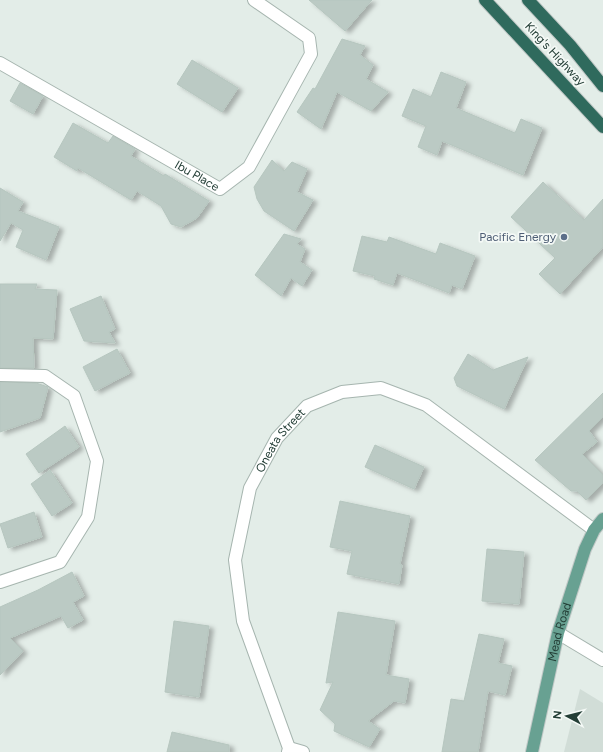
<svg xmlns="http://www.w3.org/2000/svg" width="603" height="752" font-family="Figtree,sans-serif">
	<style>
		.built { fill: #d1ddd7 }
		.building { fill: #bbcac4; stroke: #b6c6bf; filter: url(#shadow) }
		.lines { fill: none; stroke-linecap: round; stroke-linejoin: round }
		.minor-casing { stroke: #a6b5af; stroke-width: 14 }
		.major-casing { stroke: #c1c9c7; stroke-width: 14 }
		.highway-casing { stroke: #c1c9c7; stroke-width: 14 }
		.minor { stroke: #fff; stroke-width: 12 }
		.major { stroke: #68a192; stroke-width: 12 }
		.highway { stroke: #2f6a5d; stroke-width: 12 }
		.service-dot { fill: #5c6f8a; stroke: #f4f9f6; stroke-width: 1.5 }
		.labels { text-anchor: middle; stroke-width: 3.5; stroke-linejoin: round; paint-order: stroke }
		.street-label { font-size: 12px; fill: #233e36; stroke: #f4f9f6 }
		.service-label { font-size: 12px; fill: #4e5e75; stroke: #f4f9f6; text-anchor: end }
	</style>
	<defs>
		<filter id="shadow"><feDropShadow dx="4.5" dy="2.5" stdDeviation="2" flood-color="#0004"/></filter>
	</defs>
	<rect width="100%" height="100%" fill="#e3ede8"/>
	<!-- built -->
	<path class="built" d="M580,689l23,14v49h-39z"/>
	<!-- building -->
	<g class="building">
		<path d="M309,0h63l-27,31z"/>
		<path d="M342,39l23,7 -5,9 13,10 -7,14 22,13 -17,19 -34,-19 -16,37 -24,-17 16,-24 2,1z"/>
		<path d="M192,60l46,28 -16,24 -45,-28z"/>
		<path d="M441,72l25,10 -10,26 59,25 6,-14 21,9 -19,47 -81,-34 -5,14 -19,-8 8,-21 -24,-10 11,-27 18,8z"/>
		<path d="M20,83l23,13 -10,18 -23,-13z"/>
		<path d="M73,123l35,20 5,-7 22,13 -4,7 33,20 1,-2 44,27 -12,17 -16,9 -10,-3 -10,-18 -24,-15 -6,9 -53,-32 -1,3 -23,-14z"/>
		<path d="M272,160l12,11 8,-9 15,7 -10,23 16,8 -19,31 -30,-20 -7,-12 -3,-12z"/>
		<path d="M543,182l41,38 19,-21v48l-43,47 -21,-20 16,-16 -44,-41z"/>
		<path d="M0,188l23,14 -5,9 41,16 -13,33 -30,-13 7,-17 -12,-7 -11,18z"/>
		<path d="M284,234l17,5 -4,5 8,5 -5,13 12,8 -10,16 -11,-8 -10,18 -26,-21z"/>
		<path d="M362,236l25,6 2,-5 47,17 4,-11 35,13 -13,33 -10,-4 -3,8 -52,-20 -4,12 -19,-6 1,-3 -22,-5z"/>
		<path d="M0,284h37l-2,5 22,1 -4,49 -20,-1 1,30h-34z"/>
		<path d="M101,296l14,33 -6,3 6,11 -31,-2 -14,-32z"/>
		<path d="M117,349l13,24 -35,18 -12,-24z"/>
		<path d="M468,354l25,16 35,-13 -24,52 -47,-23 -3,-8z"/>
		<path d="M0,382l36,1 12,4 -8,31 -40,14z"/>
		<path d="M603,393v24l-14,14 8,11 -15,12 21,21v8l-17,17 -9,-9h-6l-36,-31z"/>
		<path d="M65,426l14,21 -40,26 -13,-19z"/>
		<path d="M375,445l49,22 -10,22 -49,-22z"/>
		<path d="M50,470l22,33 -20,13 -21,-32z"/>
		<path d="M340,501l70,15 -10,48 2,1 -3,19 -52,-10 5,-23 -22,-4z"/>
		<path d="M34,512l8,25 -34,11 -8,-24z"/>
		<path d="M487,549l37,3 -5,52 -37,-3z"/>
		<path d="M72,572l12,24 -11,6 10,18 -15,8 -7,-12 -51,22 13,13 -23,24v-68l38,-17z"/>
		<path d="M338,612l57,9 -9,54 23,4 -4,24 -11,-2 -26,20 12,8 -11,18 -35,-16 1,-7 -15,-14 13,-28 -7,1z"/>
		<path d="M174,621l35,5 -10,71 -34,-5z"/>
		<path d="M479,634l25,5 -6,24 14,3 -7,29 -17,-4 -10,61h-36l9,-53 13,2z"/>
		<path d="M172,732l57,13v7h-62z"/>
	</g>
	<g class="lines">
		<defs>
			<g id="minor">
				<path id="s1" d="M0,63l220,126 29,-22 62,-113 -2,-16 -55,-38"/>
				<path d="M0,375l45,1 29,20 23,65 -9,56 -28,45 -60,20"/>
				<path d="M558,633l45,27"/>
				<path d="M289,748l14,4"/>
				<path id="s2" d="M288,752l1,-4 -46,-127 -8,-61 15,-72 27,-50 30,-32 35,-14 39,-4 45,17 168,125"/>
			</g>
			<g id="major">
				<path id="s3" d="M532,752l26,-119 27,-84 9,-19 9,-11"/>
			</g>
			<g id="highway">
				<path d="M485,0l118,127"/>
				<path d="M528,0l42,45 33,41"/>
			</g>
		</defs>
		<!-- minor casing -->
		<use href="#minor" class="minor-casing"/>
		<!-- major casing -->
		<use href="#major" class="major-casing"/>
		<!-- highway casing -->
		<use href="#highway" class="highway-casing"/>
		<!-- minor -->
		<use href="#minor" class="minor"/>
		<!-- major -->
		<use href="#major" class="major"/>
		<!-- highway -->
		<use href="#highway" class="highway"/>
	</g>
	<!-- markers -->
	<circle class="service-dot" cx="564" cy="237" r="4"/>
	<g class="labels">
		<!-- street labels -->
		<g class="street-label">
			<text transform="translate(555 54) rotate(47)" y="4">King's Highway</text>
			<text dy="4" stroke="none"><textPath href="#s1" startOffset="227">Ibu Place</textPath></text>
			<text dy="4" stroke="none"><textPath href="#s2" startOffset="331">Oneata Street</textPath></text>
			<text dy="4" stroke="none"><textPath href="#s3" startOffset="123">Mead Road</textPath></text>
		</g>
		<!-- service labels -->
		<g class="service-label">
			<text x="556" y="241">Pacific Energy</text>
		</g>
	</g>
	<!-- north arrow -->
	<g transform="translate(567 716) rotate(277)" stroke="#f4f9f6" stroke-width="3" paint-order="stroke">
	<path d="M0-3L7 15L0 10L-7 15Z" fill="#233e36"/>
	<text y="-6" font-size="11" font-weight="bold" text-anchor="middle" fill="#233e36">N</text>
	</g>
</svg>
